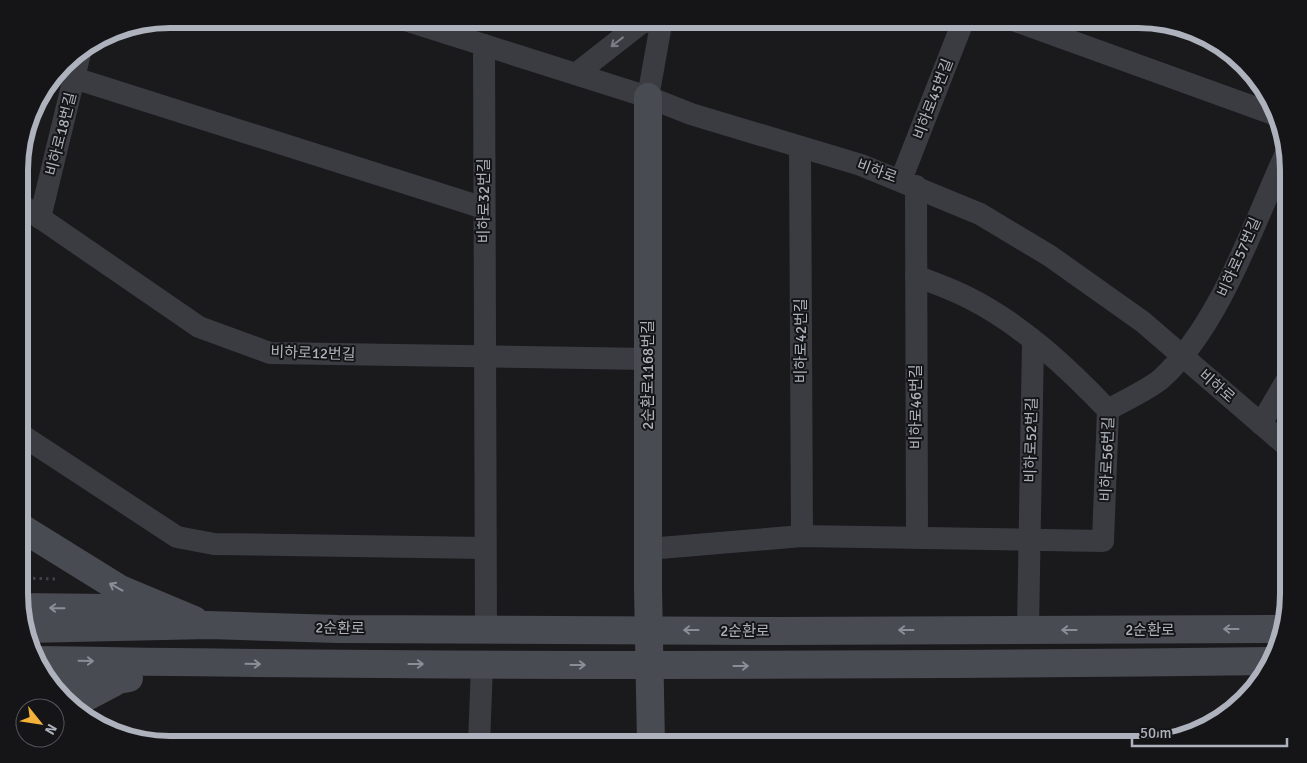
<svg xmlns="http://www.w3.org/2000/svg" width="1307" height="763" font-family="Signika,'Noto Sans KR',sans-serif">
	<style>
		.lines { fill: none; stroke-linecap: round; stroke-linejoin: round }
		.path { stroke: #414349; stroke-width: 3; stroke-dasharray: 2.5 4; stroke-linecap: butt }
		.street { stroke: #3b3c42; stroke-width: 22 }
		.secondary { stroke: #494b52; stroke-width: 28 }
		.oneway { stroke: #7a7d85 }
		.oneway2 { stroke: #8a8e97 }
		.labels { text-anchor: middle; stroke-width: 4; stroke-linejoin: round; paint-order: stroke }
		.street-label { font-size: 15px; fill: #adb2bc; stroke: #151518 }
		.rim { fill: none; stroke: #adb2bc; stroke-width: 6 }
	</style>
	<rect width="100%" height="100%" fill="#1a1a1d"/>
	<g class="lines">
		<!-- path -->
		<path class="path" d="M20,578l37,1"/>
		<!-- street -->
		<g class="street">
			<path d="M402,19l246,78 43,17 170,51 119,49 70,42 93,66 145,125"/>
			<path d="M1010,19l263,95"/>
			<path d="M484,45l2,584"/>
			<path d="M576,74l65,-51 18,-4"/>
			<path d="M74,78l410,130"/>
			<path d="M648,97l14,-78"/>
			<path d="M800,147l2,389"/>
			<path d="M901,180l63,-161"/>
			<path d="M916,186l1,352"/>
			<path d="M20,204l179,123 71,26 378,6"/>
			<path d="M40,218l41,-169"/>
			<path d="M916,276c18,7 36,13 53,22 52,26 99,70 139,112"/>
			<path d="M1261,424l27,-46"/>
			<path d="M20,434l157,103 37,7 271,4"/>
			<path d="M648,549l154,-13 301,5 5,-131c17,-10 38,-19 53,-31 59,-54 92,-154 125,-226"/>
			<path d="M1028,630l5,-289"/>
			<path d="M479,744l3,-79"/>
		</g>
		<!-- secondary -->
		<g class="secondary">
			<path d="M648,97v491l3,156"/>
			<path d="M20,527l100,62 74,31"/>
			<path d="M20,607l90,1 29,5"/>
			<path d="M26,629l183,-4 129,4 441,2 501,-2"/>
			<path d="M38,660c411,7 822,6 1233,1"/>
			<path d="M48,681l70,-1 11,-2"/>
			<path d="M73,704l40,-21"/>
		</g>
	</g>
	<!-- one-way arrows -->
	<defs><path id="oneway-shaft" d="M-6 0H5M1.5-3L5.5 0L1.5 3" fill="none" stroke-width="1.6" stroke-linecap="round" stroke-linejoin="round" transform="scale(1.25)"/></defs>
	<use class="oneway" href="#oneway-shaft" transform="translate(617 42) rotate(142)"/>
	<g class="oneway2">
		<use href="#oneway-shaft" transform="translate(116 587) rotate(-151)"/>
		<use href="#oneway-shaft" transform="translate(57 608) rotate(-179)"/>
		<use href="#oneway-shaft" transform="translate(1231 629) rotate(180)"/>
		<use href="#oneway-shaft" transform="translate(691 630) rotate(-180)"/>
		<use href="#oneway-shaft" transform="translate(906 630) rotate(180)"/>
		<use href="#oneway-shaft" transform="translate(1069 630) rotate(180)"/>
		<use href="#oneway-shaft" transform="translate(86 661) rotate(1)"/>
		<use href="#oneway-shaft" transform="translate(253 664) rotate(1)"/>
		<use href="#oneway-shaft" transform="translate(416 664)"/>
		<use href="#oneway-shaft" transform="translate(578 665)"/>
		<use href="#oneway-shaft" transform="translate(741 666)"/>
	</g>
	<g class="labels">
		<!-- street labels -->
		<g class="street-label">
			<text transform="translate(933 99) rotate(-69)" y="5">비하로45번길</text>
			<text transform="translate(61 134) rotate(-76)" y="5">비하로18번길</text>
			<text transform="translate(877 171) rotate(20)" y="5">비하로</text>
			<text transform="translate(484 201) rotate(-90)" y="5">비하로32번길</text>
			<text transform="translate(1239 257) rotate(-66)" y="5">비하로57번길</text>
			<text transform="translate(801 341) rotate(-90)" y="5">비하로42번길</text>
			<text transform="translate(313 353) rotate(2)" y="5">비하로12번길</text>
			<text transform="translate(648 375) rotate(-90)" y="5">2순환로1168번길</text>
			<text transform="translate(1217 386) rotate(41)" y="5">비하로</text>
			<text transform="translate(916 407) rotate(-90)" y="5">비하로46번길</text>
			<text transform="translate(1031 440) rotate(-89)" y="5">비하로52번길</text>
			<text transform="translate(1107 459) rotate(-88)" y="5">비하로56번길</text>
			<text transform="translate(340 628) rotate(1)" y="5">2순환로</text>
			<text x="1150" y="635">2순환로</text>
			<text x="745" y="636">2순환로</text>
		</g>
	</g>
	<!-- crop -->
	<path d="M0 0H1307V763H0ZM170 28H1138A142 142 0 0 1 1280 170V594A142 142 0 0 1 1138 736H170A142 142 0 0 1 28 594V170A142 142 0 0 1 170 28Z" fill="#151518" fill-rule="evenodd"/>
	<path class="rim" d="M170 28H1138A142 142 0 0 1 1280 170V594A142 142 0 0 1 1138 736H170A142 142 0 0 1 28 594V170A142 142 0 0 1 170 28Z"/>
	<!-- north arrow -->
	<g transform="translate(40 723) rotate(120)"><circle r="24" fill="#151518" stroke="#52545a"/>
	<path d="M0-4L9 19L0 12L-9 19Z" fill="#f5b23a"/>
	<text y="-8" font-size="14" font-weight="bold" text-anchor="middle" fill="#adb2bc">N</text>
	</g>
	<!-- scale -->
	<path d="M1132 738v8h155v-8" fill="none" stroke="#adb2bc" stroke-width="2.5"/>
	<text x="1140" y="738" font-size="15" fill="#adb2bc" stroke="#151518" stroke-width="4" paint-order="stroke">50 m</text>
</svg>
